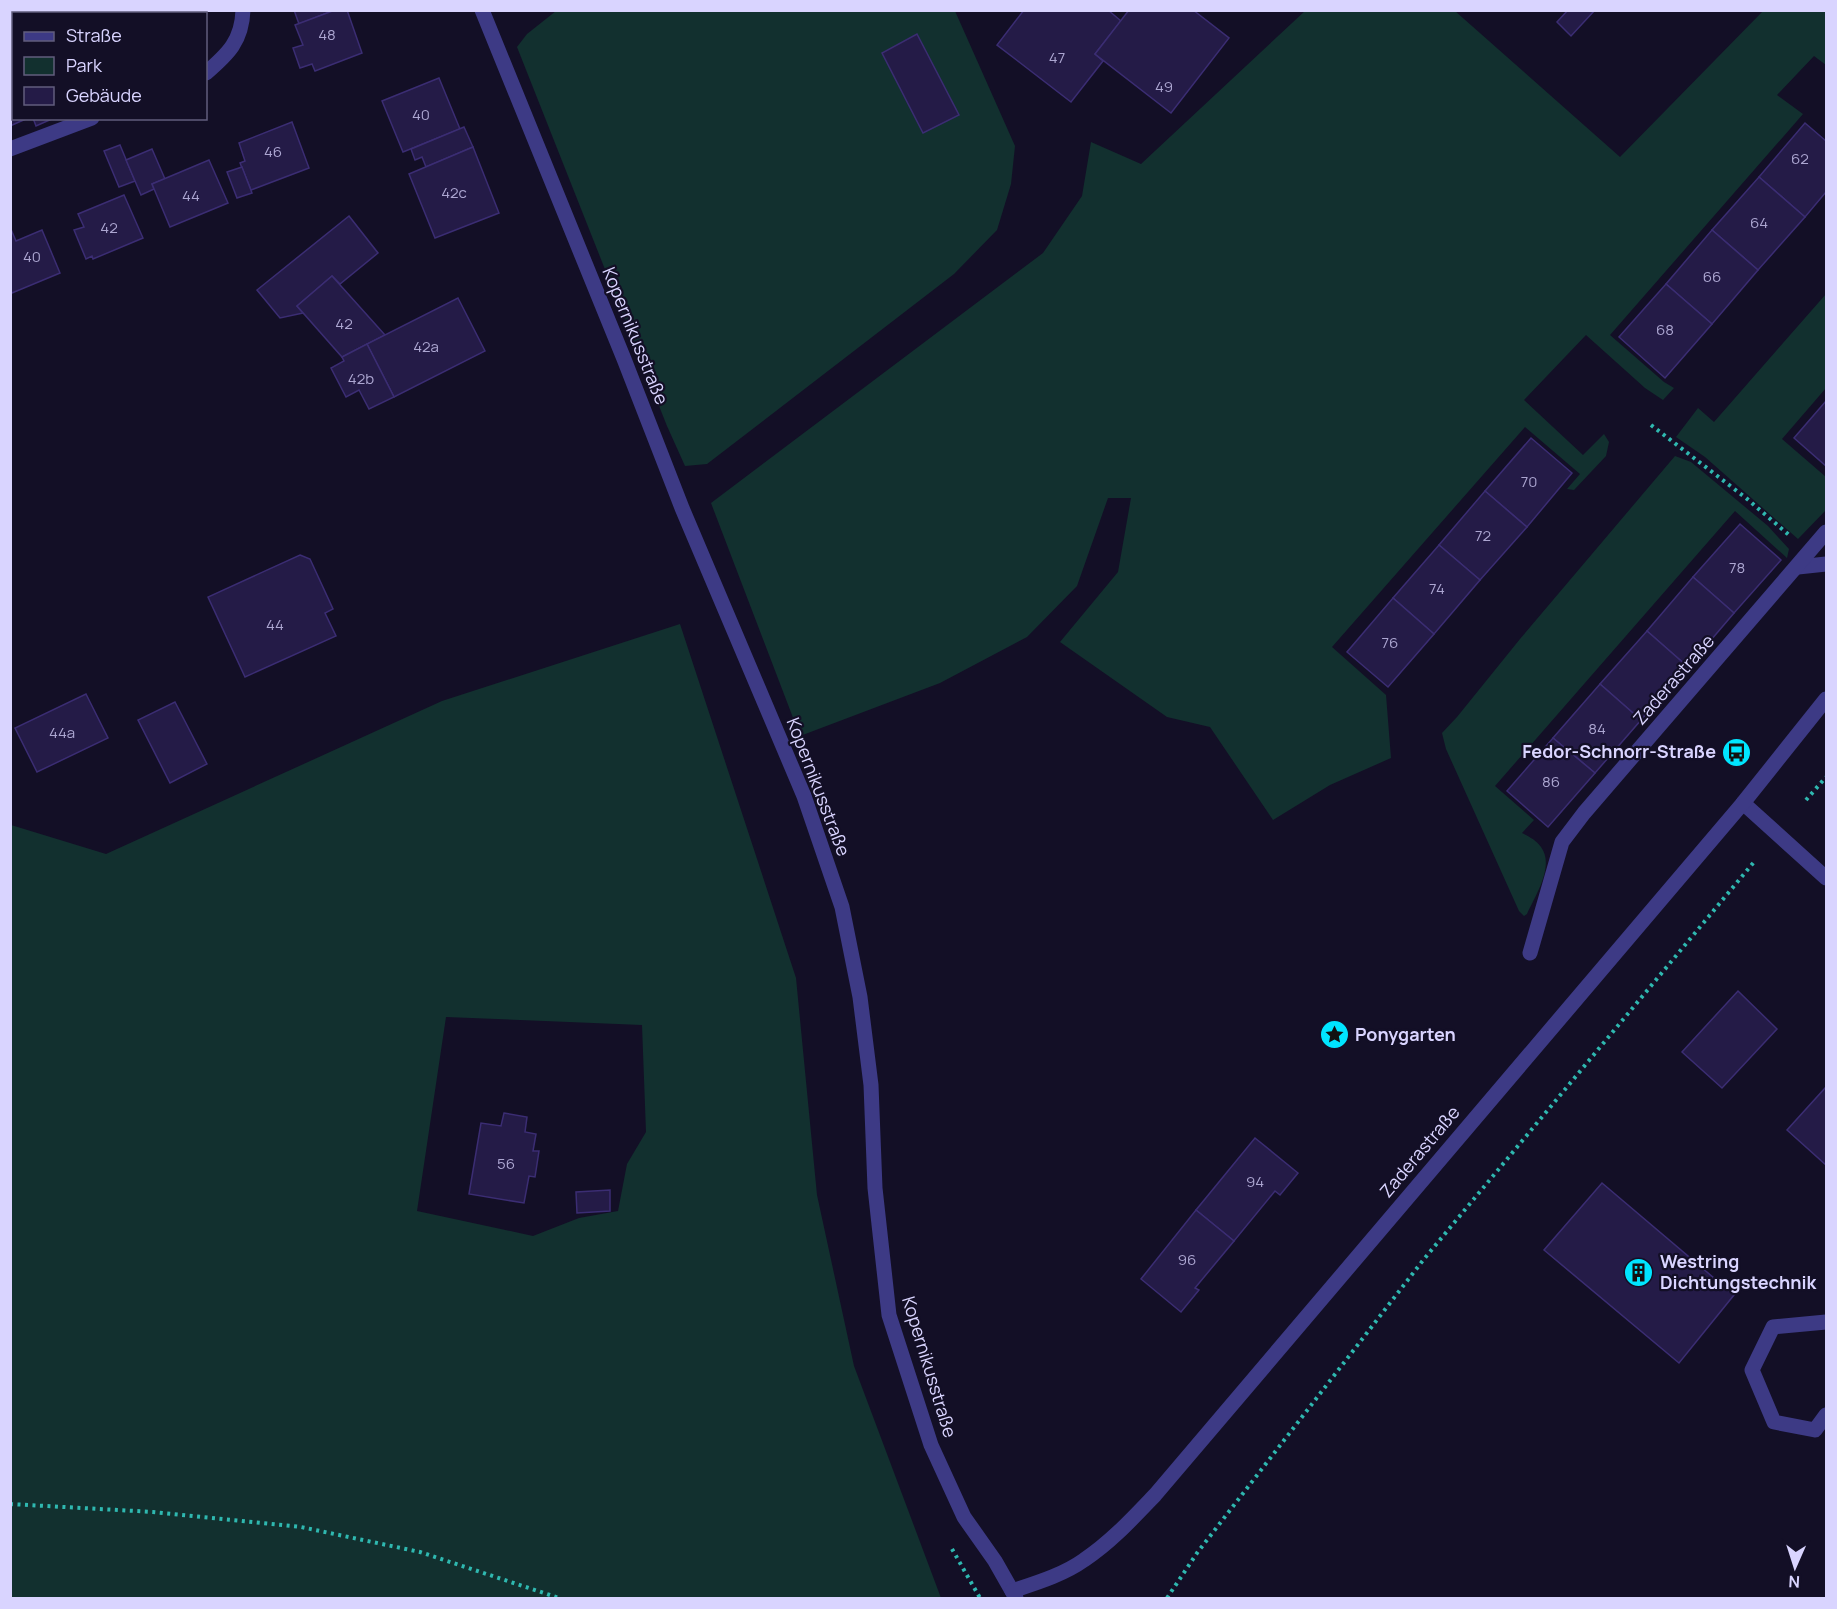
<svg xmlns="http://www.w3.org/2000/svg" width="1837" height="1609" font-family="Manrope,sans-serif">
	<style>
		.green { fill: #12302f; fill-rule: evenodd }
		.building { fill: #241b47; stroke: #3b2d73; stroke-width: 1.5 }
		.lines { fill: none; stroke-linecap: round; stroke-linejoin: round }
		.path { stroke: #2fb8b0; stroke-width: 4; stroke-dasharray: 3 4.5; stroke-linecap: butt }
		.minor { stroke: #3d3a85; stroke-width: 15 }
		.labels { text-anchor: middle; stroke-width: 4.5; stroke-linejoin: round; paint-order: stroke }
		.number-label { font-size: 15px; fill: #aca6d1 }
		.street-label { font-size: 18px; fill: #d9d4ff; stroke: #130f26 }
		.poi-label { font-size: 18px; font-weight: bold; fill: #d9d4ff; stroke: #130f26; text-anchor: start }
	</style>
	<rect width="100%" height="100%" fill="#130f26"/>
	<!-- green -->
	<g class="green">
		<path d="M1306,10l149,1 165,146 143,-146h63v54l-12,-9 -37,39 26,19 -193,221 54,47 10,6 -11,12 -18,-12 -59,-53 -62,65 59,55 21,-21 5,8 -3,14 -32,34 -7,-1 13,-15 -55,-47 -193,220 54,48 5,63 -61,27 -57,35 -63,-93 -43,-10 -107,-75 58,-70 13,-74h-23l-31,88 -50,51 -87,46 -140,53 -89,-233 332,-250 39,-57 9,-54 50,22z"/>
		<path d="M556,11h399l60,135 -4,38 -14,46 -43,44 -247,190 -22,2 -18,-40 -150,-379 10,-13z"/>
		<path d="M1826,294v94l-44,51 44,38v33l-28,29 -93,-82 -29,-20 22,-29 16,14z"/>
		<path d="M1675,456l16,6 77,64 21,23 -2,9 -52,-47 -240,275 39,34 -12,13c7,4 14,7 19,14 14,19 -6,49 -14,67l-3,2 -5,-5 -73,-162 -4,-16 15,-16 63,-78z"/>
		<path d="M680,624l116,354 21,217 37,171 87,232h-930v-773l95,29 336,-153zM446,1017l196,8 4,107 -19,32 -9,47 -39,7 -46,18 -116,-25z"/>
	</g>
	<!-- building -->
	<g class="building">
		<path d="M294,10h41l-36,14z"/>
		<path d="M335,10h12l15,43 -47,18 -3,-7 -12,4 -7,-20 10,-3 -8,-20z"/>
		<path d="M1024,10h84l13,11 -26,33 8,7 -32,41 -74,-57z"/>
		<path d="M1129,10h64l36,28 -58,75 -76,-59z"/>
		<path d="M1568,10h27l-24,26 -14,-14z"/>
		<path d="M917,34l42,81 -36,18 -41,-80z"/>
		<path d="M14,70v48h14l-18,8v-55z"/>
		<path d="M439,78l21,51 -57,23 -21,-51z"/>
		<path d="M33,118h21l-18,8z"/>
		<path d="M292,122l17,46 -58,22 -11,-27 5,-2 -6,-18z"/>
		<path d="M1805,123l21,18v51l-21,25 -46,-40z"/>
		<path d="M464,127l9,20 -47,20 -4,-10 -7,3 -4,-11z"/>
		<path d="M120,145l15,36 -16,6 -15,-36z"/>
		<path d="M473,147l26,66 -64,25 -26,-64z"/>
		<path d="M152,149l13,30 -13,5 2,5 -13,6 -15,-35z"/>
		<path d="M209,160l19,43 -58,24 -18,-43z"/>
		<path d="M242,167l10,26 -15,5 -10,-26z"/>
		<path d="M1759,177l46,40 -47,53 -46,-40z"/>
		<path d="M124,195l19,43 -50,21 -1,-3 -6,3 -12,-29 10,-3 -6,-13z"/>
		<path d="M349,216l29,37 -38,31 -8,-8 -35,30 6,7 -23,5 -23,-28z"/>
		<path d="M10,227l6,14 26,-11 18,43 -48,20 -2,-5z"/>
		<path d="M1712,230l46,40 -46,54 -46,-40z"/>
		<path d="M332,276l53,59 -43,22 -45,-51z"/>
		<path d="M1666,284l46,40 -47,54 -46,-41z"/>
		<path d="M458,298l27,53 -91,46 -27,-53z"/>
		<path d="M367,344l27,53 -25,12 -10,-19 -13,7 -15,-29 13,-7 -2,-4z"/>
		<path d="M1826,401v65l-32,-28z"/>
		<path d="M1531,438l41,35 -45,54 -42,-36z"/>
		<path d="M1485,491l42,36 -47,53 -41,-35z"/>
		<path d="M1740,524l41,36 -47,53 -41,-36z"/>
		<path d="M1439,545l41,35 -46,54 -41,-36z"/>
		<path d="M300,555l10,4 23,50 -8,4 11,23 -91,41 -37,-80z"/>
		<path d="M1693,577l41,36 -46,54 -41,-36z"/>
		<path d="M1393,598l41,36 -46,53 -41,-35z"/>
		<path d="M1647,631l41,36 -47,53 -41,-36z"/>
		<path d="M1600,684l41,36 -46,53 -42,-35z"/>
		<path d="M86,694l22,44 -71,34 -22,-44z"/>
		<path d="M175,702l32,62 -37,19 -32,-63z"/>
		<path d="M1553,738l42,35 -47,54 -41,-36z"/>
		<path d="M1738,991l39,38 -55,59 -40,-36z"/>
		<path d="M1826,1087v78l-39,-35z"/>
		<path d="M504,1113l23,4 -2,15 11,2 -3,17h6l-4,26 -6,-1 -5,27 -55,-9 12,-71 20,3z"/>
		<path d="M1255,1138l43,35 -18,22 -5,-4 -41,50 -38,-31z"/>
		<path d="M1602,1183l132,112 -55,68 -135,-113z"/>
		<path d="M610,1190v21l-33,2 -1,-21z"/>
		<path d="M1196,1210l38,31 -39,47 4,2 -18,22 -40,-33z"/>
	</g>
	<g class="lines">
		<!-- path -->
		<g class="path">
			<path d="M1651,425l95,73 43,37"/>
			<path d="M1806,800l20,-23"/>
			<path d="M10,1504l143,8 148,15 119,25 139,46"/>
			<path d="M952,1549l28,49"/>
			<path d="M1167,1598l30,-45 227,-294 330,-397"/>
		</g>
		<!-- minor -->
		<g class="minor">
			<path d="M482,10l142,349 58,149 122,288 38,111 18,90 11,88 4,103 14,127 42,130 33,72 31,44 21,37"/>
			<path d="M206,73c22,-19 36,-32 37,-63"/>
			<path d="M10,149l82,-31"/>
			<path d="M1798,567l28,-3"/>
			<path d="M1743,803l83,75"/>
			<path d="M1530,953l32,-111 22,-29 242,-281"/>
			<path d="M1826,1322l-53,5 -21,43 22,52 41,8 11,-15"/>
			<path d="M1012,1591c24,-8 51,-16 72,-31 27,-18 49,-42 71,-65l588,-692 83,-104"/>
		</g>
	</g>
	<!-- icons -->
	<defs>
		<symbol id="bus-disc" viewBox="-11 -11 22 22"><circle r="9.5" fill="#00e5ff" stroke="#130f26"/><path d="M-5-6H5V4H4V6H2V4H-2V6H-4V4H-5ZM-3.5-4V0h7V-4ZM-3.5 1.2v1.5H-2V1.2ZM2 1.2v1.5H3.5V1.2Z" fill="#111"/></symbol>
		<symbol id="sight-disc" viewBox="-11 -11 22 22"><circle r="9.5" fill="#00e5ff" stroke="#130f26"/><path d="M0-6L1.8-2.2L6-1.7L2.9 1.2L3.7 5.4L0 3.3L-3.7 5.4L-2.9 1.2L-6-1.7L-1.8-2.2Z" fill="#111"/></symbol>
		<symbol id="building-disc" viewBox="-11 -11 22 22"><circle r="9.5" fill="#00e5ff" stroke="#130f26"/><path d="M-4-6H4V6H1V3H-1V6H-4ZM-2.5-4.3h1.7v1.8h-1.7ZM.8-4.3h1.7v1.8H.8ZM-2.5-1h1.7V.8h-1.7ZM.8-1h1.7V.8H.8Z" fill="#111"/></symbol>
	</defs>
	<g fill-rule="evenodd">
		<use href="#bus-disc" x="1720" y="736" width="33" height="33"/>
		<use href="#sight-disc" x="1318" y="1018" width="33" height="33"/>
		<use href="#building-disc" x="1622" y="1256" width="33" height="33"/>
	</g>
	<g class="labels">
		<!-- number labels -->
		<g class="number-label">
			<text x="327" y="40">48</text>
			<text x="1057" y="63">47</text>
			<text x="1164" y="92">49</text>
			<text x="421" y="120">40</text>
			<text x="273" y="157">46</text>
			<text x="1800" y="164">62</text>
			<text x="454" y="198">42c</text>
			<text x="191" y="201">44</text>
			<text x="1759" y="228">64</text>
			<text x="109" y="233">42</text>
			<text x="32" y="262">40</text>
			<text x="1712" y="282">66</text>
			<text x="344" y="329">42</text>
			<text x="1665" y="335">68</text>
			<text x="426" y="352">42a</text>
			<text x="361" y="384">42b</text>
			<text x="1529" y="487">70</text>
			<text x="1483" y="541">72</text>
			<text x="1737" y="573">78</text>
			<text x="1437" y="594">74</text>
			<text x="275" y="630">44</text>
			<text x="1390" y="648">76</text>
			<text x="1597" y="734">84</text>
			<text x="62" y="738">44a</text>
			<text x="1551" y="787">86</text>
			<text x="506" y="1169">56</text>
			<text x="1255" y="1187">94</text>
			<text x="1187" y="1265">96</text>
		</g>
		<!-- street labels -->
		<g class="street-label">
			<text transform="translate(635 336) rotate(68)" y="6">Kopernikusstraße</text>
			<text transform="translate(1674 680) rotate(-49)" y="6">Zaderastraße</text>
			<text transform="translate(818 787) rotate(69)" y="6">Kopernikusstraße</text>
			<text transform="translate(1420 1152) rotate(-50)" y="6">Zaderastraße</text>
			<text transform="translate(929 1367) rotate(73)" y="6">Kopernikusstraße</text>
		</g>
		<!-- poi labels -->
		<g class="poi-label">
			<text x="1716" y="758" text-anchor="end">Fedor-Schnorr-Straße</text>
			<text x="1355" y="1041">Ponygarten</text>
			<text x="1660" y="1268">Westring<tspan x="1660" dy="21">Dichtungstechnik</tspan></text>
		</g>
	</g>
	<!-- border -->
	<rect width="1837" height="1609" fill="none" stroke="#d9d4ff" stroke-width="24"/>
	<!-- legend -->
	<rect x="12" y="12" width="195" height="108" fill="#130f26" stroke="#625e7d" stroke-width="1.5"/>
	<rect x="24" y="32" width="30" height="9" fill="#3d3a85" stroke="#625e7d" stroke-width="1.5"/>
	<text x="66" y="42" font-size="18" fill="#d9d4ff">Straße</text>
	<rect x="24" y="57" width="30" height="18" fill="#12302f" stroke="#625e7d" stroke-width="1.5"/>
	<text x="66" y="72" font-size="18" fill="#d9d4ff">Park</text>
	<rect x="24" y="87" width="30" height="18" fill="#241b47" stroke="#625e7d" stroke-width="1.5"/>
	<text x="66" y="102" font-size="18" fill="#d9d4ff">Gebäude</text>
	<!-- north arrow -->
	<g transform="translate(1795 1567) rotate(183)" stroke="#130f26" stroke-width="4.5" paint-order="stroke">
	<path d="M0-4.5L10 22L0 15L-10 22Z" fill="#d9d4ff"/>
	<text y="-9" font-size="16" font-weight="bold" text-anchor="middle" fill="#d9d4ff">N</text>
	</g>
</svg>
